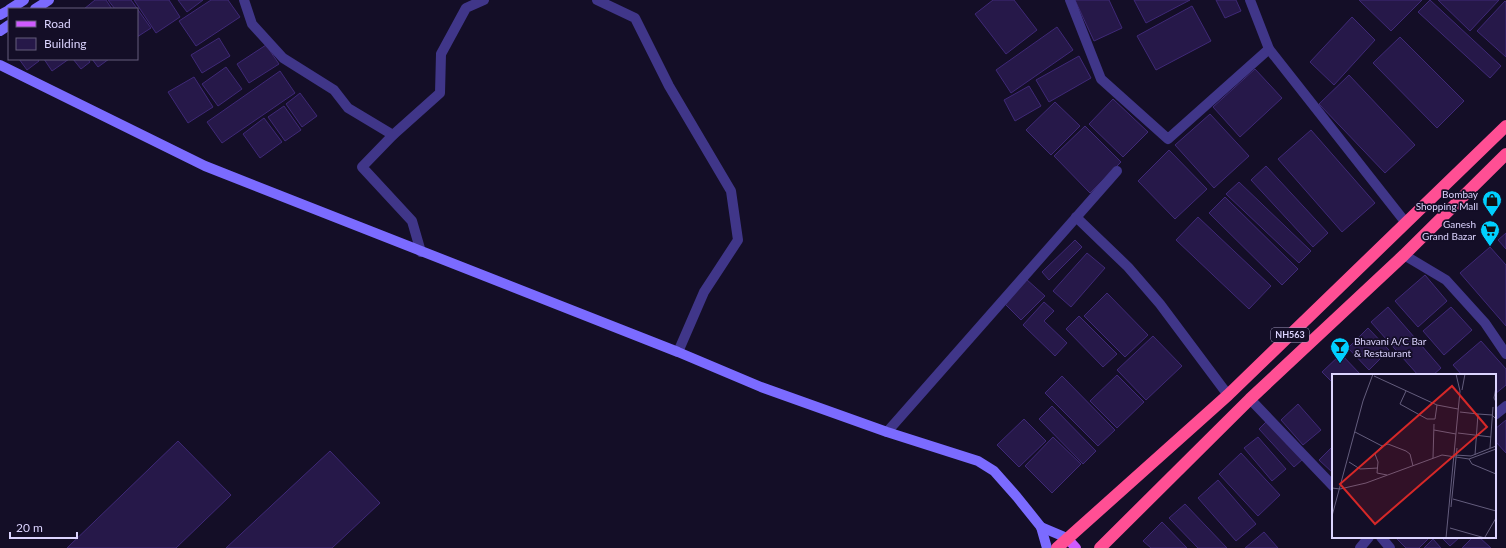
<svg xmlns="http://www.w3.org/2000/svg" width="1506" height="548" font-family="Lato,sans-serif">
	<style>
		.building { fill: #261849; stroke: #3f2977 }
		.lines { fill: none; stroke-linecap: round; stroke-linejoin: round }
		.street { stroke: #403689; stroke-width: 10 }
		.secondary { stroke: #7b6bff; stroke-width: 10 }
		.primary { stroke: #cf5bff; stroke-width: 10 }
		.highway { stroke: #ff4f94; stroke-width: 12 }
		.labels { text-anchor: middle; stroke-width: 3.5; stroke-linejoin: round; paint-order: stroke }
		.shield { fill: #140e27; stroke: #a099be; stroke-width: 1 }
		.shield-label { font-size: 9px; font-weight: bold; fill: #dcd4ff }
		.poi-label { font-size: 10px; fill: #dcd4ff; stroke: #140e27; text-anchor: end }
		.inset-road { fill: none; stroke: #645d7d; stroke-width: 1 }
		.view { fill: #d62828; fill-opacity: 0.15; stroke: #d62828; stroke-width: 2 }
		.inset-edge { fill: none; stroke: #dcd4ff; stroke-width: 2 }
	</style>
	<rect width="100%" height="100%" fill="#140e27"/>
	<!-- building -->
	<g class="building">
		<path d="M95,0h11l6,9h-28z"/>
		<path d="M108,0h23l20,28 -14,9v-28h-22z"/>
		<path d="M134,0h35l11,17 -24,16z"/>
		<path d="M178,0h25l-16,12z"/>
		<path d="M211,0h17l12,17 -44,29 -17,-25z"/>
		<path d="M993,0h21l23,30 -31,24 -31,-40z"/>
		<path d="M1075,0h34l13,28 -28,13z"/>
		<path d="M1134,0h56l-44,23z"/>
		<path d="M1216,0h20l5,11 -16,7z"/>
		<path d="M1359,0h63l-31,31z"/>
		<path d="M1430,0l71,66 -11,12 -72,-66z"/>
		<path d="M1438,0h61l-29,31z"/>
		<path d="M1505,1l1,1v55l-29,-26z"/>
		<path d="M1192,6l19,35 -55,29 -19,-34z"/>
		<path d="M1352,17l23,23 -41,45 -24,-23z"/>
		<path d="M1057,27l16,23 -62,43 -15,-23z"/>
		<path d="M1400,37l64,64 -27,27 -64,-65z"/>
		<path d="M219,38l11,18 -28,17 -11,-18z"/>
		<path d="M266,45l13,19 -30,19 -12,-19z"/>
		<path d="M1079,56l12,22 -42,24 -13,-22z"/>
		<path d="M19,59h19l1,2 -12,9z"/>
		<path d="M44,59h25l-17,12z"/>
		<path d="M73,59h15l2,3 -9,7z"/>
		<path d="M92,59h17l-11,8z"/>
		<path d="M226,67l16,22 -24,17 -16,-22z"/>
		<path d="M1255,69l27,29 -42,39 -27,-30z"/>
		<path d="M280,71l15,22 -73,50 -15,-21z"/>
		<path d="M1349,75l66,70 -30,28 -66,-69z"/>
		<path d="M194,77l19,30 -25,16 -20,-31z"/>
		<path d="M1029,86l12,20 -26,15 -11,-21z"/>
		<path d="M300,93l17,23 -15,11 -16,-23z"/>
		<path d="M1113,99l35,33 -25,25 -34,-33z"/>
		<path d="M1055,102l25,24 -29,29 -25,-25z"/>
		<path d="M284,106l17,24 -16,11 -17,-24z"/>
		<path d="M1210,114l39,42 -35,32 -39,-43z"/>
		<path d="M264,118l18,24 -22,16 -17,-24z"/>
		<path d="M1085,126l36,36 -31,31 -36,-37z"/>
		<path d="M1311,130l64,73 -33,29 -64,-73z"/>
		<path d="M1169,150l38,39 -32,30 -37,-38z"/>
		<path d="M1266,166l62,67 -15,14 -62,-67z"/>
		<path d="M1239,182l72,69 -12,12 -73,-69z"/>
		<path d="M1225,197l73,72 -16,16 -73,-72z"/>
		<path d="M1198,217l73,69 -22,23 -73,-69z"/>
		<path d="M1506,233v16l-8,-9z"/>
		<path d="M1075,240l7,7 -33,33 -7,-8z"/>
		<path d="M1490,247l16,18v61l-46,-53z"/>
		<path d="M1087,253l18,15 -34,39 -18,-16z"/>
		<path d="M1425,275l22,26 -29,26 -23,-26z"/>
		<path d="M1026,279l19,17 -24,24 -18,-18z"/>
		<path d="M1107,293l41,42 -23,22 -41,-41z"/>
		<path d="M1044,302l10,9 -10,10 23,22 -12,13 -32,-31z"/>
		<path d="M1388,307l53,61 -8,7h-15l-47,-53z"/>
		<path d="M1451,307l21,23 -28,25 -21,-24z"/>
		<path d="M1079,316l38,38 -14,13 -37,-38z"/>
		<path d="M1368,328l21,22 -20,20 -21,-22z"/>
		<path d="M1153,336l29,30 -36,34 -29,-30z"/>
		<path d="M1481,341l25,28v16l-11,9v-19h-33l-9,-10z"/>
		<path d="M1341,354l20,21h-28v8l-11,-11z"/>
		<path d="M1117,375l27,27 -27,26 -27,-27z"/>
		<path d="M1062,376l53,54 -17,16 -53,-53z"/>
		<path d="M1298,404l23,26 -18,15 -22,-25z"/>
		<path d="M1052,406l44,45 -13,13 -44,-45z"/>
		<path d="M1024,419l22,22 -27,26 -22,-22z"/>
		<path d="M1506,420v33l-11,-12v-12z"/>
		<path d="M1267,421l36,38 -9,8 -35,-38z"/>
		<path d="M1053,437l28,27 -29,29 -27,-27z"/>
		<path d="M1258,437l28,32 -14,12 -28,-33z"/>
		<path d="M178,441l53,54 -55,53h-109z"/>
		<path d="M1333,446v27l-14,-13z"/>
		<path d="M330,451l50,52 -48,45h-106z"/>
		<path d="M1241,453l39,42 -22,21 -39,-42z"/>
		<path d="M1218,480l38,44 -20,17 -38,-43z"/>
		<path d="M1185,504l42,44h-29l-29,-30z"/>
		<path d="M1162,522l25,26h-36l-8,-7z"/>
		<path d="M1264,532l14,16h-33z"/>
		<path d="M1395,537h35l-11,11h-13z"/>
		<path d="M1441,537h19l-10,9z"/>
		<path d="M1473,537h6l12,11h-29z"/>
		<path d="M1433,539l8,9h-17z"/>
	</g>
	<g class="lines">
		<!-- street -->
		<g class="street">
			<path d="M244,0l8,24 31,34 51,32 14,18 45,27"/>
			<path d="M597,0l38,18 34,68 62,105 7,49 -34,52 -26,60"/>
			<path d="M1070,0l31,79 67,60 101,-90"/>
			<path d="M1250,0l19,49 137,174"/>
			<path d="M1076,217l52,50 32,37 68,91"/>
			<path d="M421,252l-9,-31 -50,-54 31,-32 47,-42 1,-39 25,-46 18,-8"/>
			<path d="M1404,255l42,25 39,43 21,31"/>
			<path d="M1250,399l83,87"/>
			<path d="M1495,415l11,-9"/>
			<path d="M887,432l230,-261"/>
			<path d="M1381,537l9,11"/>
			<path d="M1360,548l9,-11"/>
		</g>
		<!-- secondary -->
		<g class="secondary">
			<path d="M10,9l14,-9"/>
			<path d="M35,9l14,-9"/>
			<path d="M0,15l9,-5"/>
			<path d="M0,31l9,-6"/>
			<path d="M0,65l205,101 473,186 83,35 126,45 91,29 16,10 23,26 24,30 6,21"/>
			<path d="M1041,527l26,11"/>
		</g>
		<!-- primary -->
		<path class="primary" d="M1067,538l9,10"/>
		<!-- highway -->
		<g class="highway">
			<path d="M1057,548l171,-153 278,-269"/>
			<path d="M1100,548l150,-149 154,-144 102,-101"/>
		</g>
	</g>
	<!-- icons -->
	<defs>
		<symbol id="shop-pin" viewBox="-11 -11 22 30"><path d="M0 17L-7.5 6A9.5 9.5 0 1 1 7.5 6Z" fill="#00d0ff" stroke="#140e27"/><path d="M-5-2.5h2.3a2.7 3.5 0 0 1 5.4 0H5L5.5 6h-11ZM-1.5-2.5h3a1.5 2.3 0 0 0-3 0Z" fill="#111"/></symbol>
		<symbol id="supermarket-pin" viewBox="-11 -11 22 30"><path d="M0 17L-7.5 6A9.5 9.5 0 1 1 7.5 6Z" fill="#00d0ff" stroke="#140e27"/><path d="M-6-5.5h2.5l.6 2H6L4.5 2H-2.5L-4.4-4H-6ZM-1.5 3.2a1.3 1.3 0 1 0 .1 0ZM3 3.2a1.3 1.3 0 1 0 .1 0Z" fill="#111"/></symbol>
		<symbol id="bar-pin" viewBox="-11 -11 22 30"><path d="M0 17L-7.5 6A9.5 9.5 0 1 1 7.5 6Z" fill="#00d0ff" stroke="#140e27"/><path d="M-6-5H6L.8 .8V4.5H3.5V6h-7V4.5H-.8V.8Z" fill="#111"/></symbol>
	</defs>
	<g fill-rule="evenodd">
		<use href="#shop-pin" x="1481" y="189" width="22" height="30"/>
		<use href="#supermarket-pin" x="1479" y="219" width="22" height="30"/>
		<use href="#bar-pin" x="1329" y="336" width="22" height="30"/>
	</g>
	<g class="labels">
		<!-- shield labels -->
		<rect class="shield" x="1271" y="328" width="38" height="14" rx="3"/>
		<g class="shield-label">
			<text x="1290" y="338">NH563</text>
		</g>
		<!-- poi labels -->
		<g class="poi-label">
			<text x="1478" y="198">Bombay<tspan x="1478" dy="12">Shopping Mall</tspan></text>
			<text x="1476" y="228">Ganesh<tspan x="1476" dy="12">Grand Bazar</tspan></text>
			<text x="1354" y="345" text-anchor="start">Bhavani A/C Bar<tspan x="1354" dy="12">&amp; Restaurant</tspan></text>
		</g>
	</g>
	<!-- overview -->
	<g transform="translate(1332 374)">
		<rect width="164" height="164" fill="#140e27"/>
		<path class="inset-road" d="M42,2l63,29 21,4M164,13l-2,11 2,4M130,16l3,-16M74,17l-6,13 27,15h8l2,-14M128,38l18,2M102,56l22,4M23,58l27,14M126,59l33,4M158,74l3,-41M123,81l16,1 25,-10M143,81l3,-41 14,1 4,4M101,84l1,-34M137,85l3,5 24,10M17,88l11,7 18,-1M55,101l-10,-2 1,-11 -3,-8 7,-8 6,-2 18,7 4,3 3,12M0,114l8,1 26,-6 76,-28 27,4 27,-10M121,125l43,12M119,133l6,-59M0,142l31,-115 10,-27M118,154l35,10M153,163l11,-19M114,164l14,-147 -4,-17"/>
		<path class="view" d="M120,12l35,41 -112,97 -35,-40z"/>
		<rect width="164" height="164" class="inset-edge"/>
	</g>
	<!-- legend -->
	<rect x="8" y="8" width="130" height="52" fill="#140e27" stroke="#645d7d"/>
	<rect x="16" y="21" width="20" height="6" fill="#cf5bff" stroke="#645d7d"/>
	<text x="44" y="28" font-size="12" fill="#dcd4ff">Road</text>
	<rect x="16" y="38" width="20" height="12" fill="#261849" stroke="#645d7d"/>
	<text x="44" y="48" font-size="12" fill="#dcd4ff">Building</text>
	<!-- scale -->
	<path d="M10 532v6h67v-6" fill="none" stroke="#dcd4ff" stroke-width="2"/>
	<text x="16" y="532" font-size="12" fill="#dcd4ff" stroke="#140e27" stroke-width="3" paint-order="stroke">20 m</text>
</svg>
